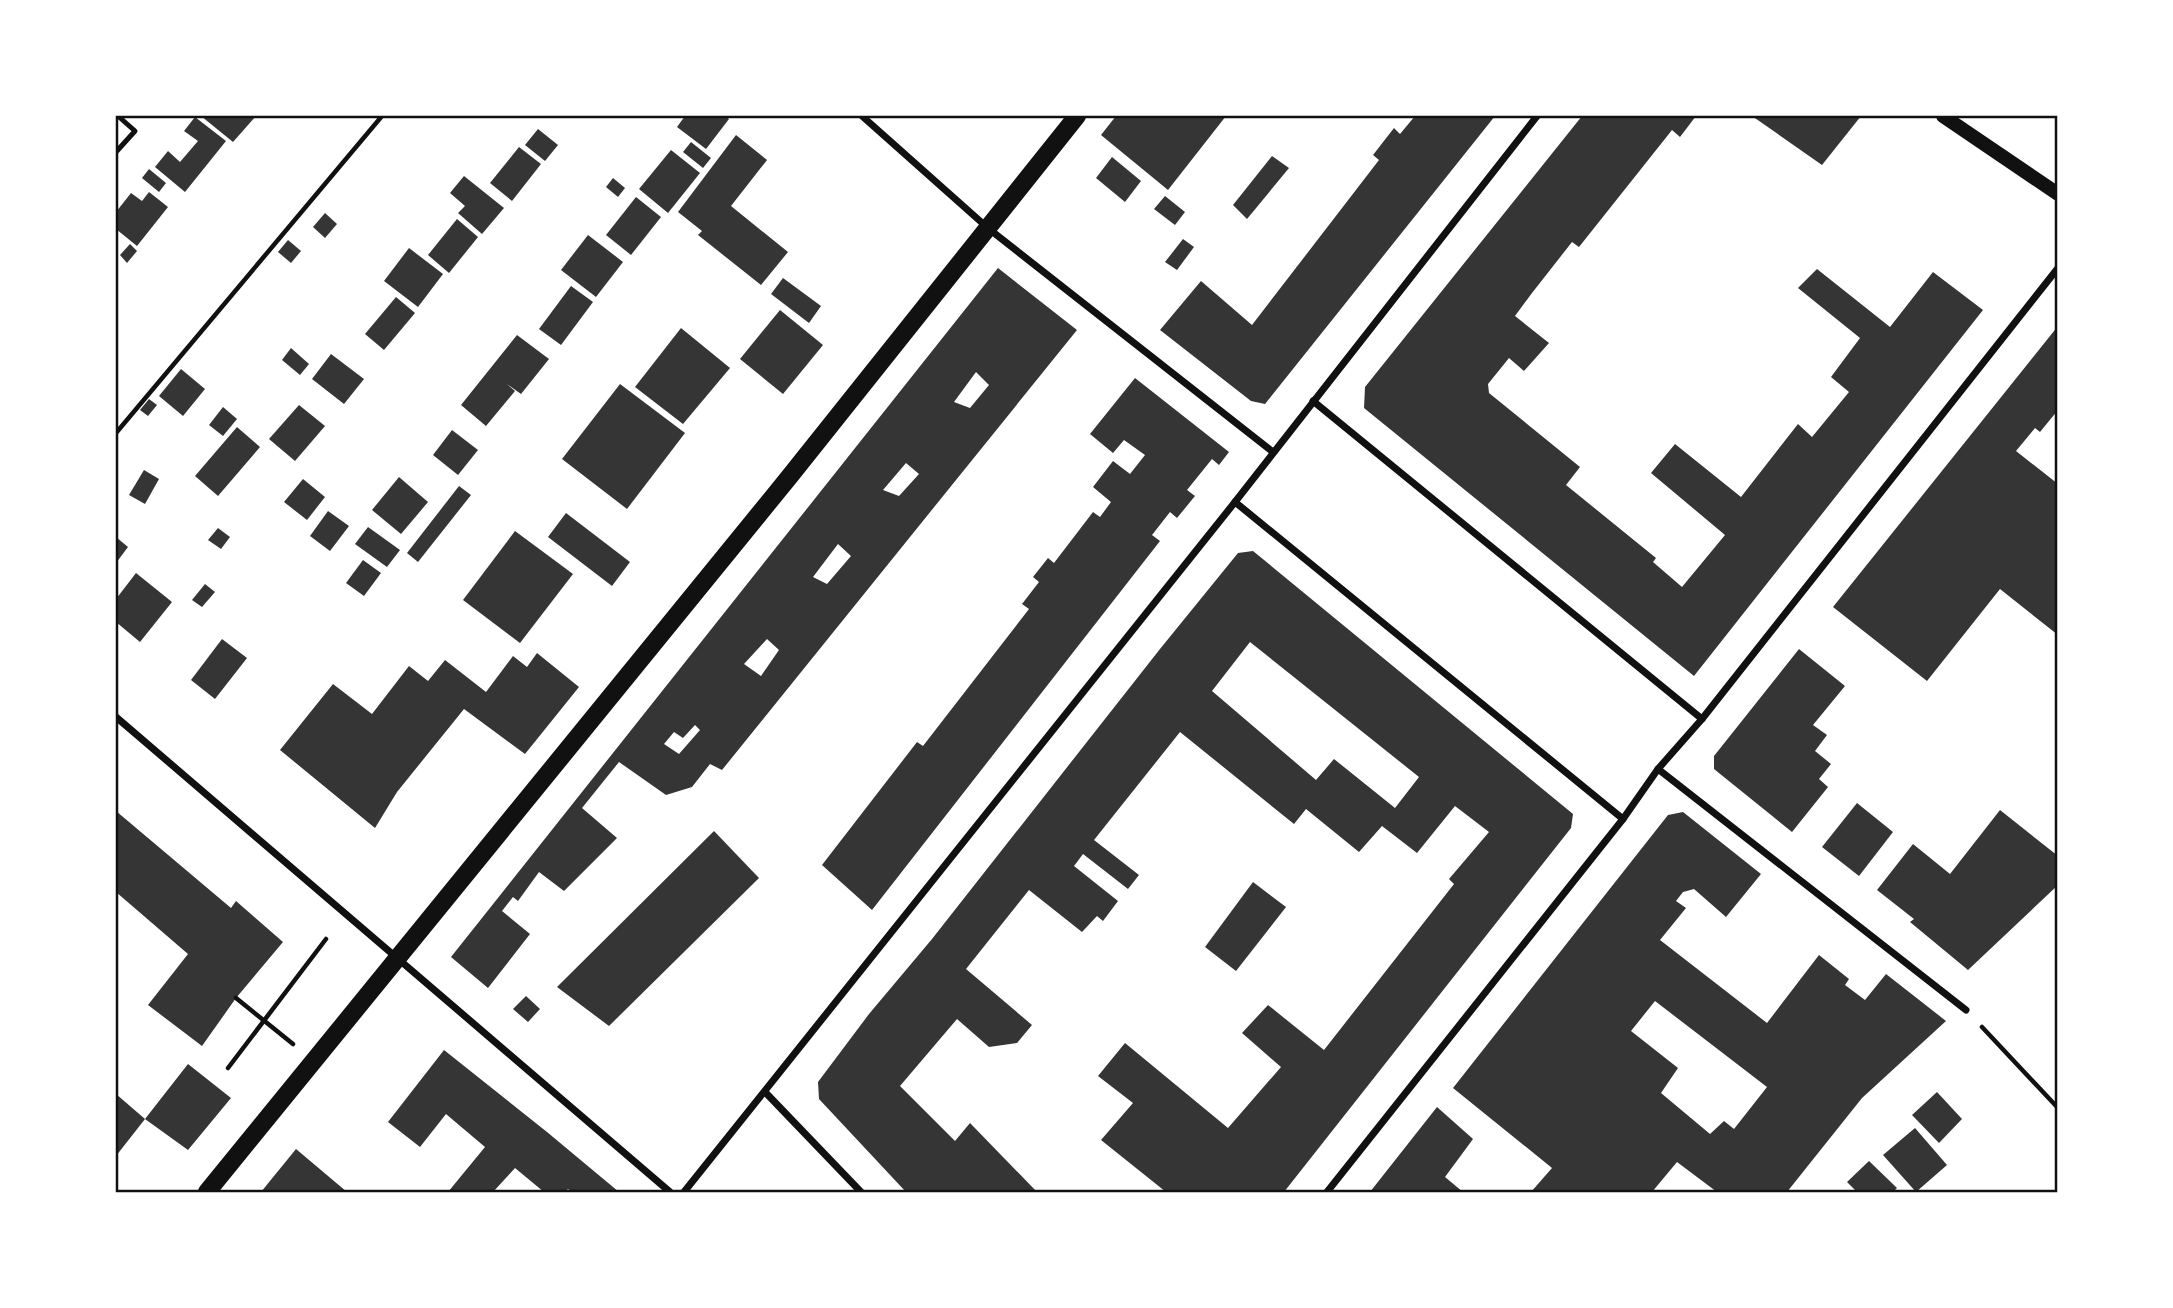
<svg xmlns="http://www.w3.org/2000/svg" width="2173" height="1308" font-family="'Asap Condensed',sans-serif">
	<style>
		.building { fill: #353535; fill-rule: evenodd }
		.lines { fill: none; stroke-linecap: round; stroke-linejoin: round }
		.path { stroke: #111; stroke-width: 4.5 }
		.service { stroke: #111; stroke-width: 5 }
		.minor { stroke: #111; stroke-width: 7 }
		.secondary { stroke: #111; stroke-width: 14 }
		.primary { stroke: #111; stroke-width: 18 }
		.neatline { fill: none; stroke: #111; stroke-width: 2.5 }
	</style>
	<rect width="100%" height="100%" fill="#fff"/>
	<!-- building -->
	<g class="building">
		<path d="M201,116h55l-23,26z"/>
		<path d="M685,116h40l4,3 -23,30 -29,-22z"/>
		<path d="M1116,116h110l-58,74 -67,-55z"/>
		<path d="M1415,116h80l-230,288 -14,-3 -91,-71 41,-49 51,44 127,-165 -6,-5 21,-27 6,6z"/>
		<path d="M1582,116h114l-16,21 -8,-7 -93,117 -7,-5 -40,51 -17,23 34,27 -25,28 -15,-13 -21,26 1,9 91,74 -14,18 90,73 -3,4 29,25 43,-52 -74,-62 24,-29 66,53 57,-73 14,13 37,-45 -18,-15 29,-39 -62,-50 19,-19 73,58 43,-55 50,38 -289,366 -330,-268 1,-21z"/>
		<path d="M1752,116h109l-39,49z"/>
		<path d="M195,117l31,24 -41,51 -30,-25 13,-16 12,11 18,-21 -14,-10z"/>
		<path d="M538,129l20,16 -13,16 -20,-16z"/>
		<path d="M736,135l31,25 -36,46 57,46 -27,33 -63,-50 4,-4 -24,-19z"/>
		<path d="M691,142l20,16 -8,10 -20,-16z"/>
		<path d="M519,147l22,17 -29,37 -22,-18z"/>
		<path d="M671,150l29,23 -32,40 -29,-24z"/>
		<path d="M1272,156l17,12 -42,51 -14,-14z"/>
		<path d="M1112,157l29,24 -16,21 -29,-24z"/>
		<path d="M149,169l17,14 -7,9 -17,-14z"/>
		<path d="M464,176l40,32 -22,26 -24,-21 7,-7 -15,-13z"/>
		<path d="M613,178l12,10 -7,9 -12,-10z"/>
		<path d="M149,192l19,15 -31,39 -21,-17v-17l15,-19 11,8z"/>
		<path d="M1165,196l20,16 -10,13 -21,-16z"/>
		<path d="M636,197l25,20 -30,38 -25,-20z"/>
		<path d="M325,213l12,11 -12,14 -12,-11z"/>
		<path d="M457,219l21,18 -29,36 -21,-18z"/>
		<path d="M588,235l35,27 -27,35 -35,-27z"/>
		<path d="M1183,239l11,8 -17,23 -12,-8z"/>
		<path d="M288,240l13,11 -10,12 -13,-11z"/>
		<path d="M130,244l7,7 -10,12 -7,-8z"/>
		<path d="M409,248l34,26 -25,33 -34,-26z"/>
		<path d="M998,268l79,62 -355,440 -12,-6 -18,23 -26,8 -47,-33 -37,46 35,30 -53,53 -25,-19 -21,29 -5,-4 -11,14 28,23 -42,54 -37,-31zM976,372l13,13 -19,23 -16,-6zM906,463l13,11 -20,22 -16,-6zM838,544l13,12 -24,28 -14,-7zM767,639l12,11 -18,26 -17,-12zM695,725l5,5 -21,24 -15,-10 10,-12 9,6z"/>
		<path d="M783,278l38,28 -12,17 -38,-29z"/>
		<path d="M571,286l22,16 -32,43 -22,-16z"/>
		<path d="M396,297l19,16 -31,37 -19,-16z"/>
		<path d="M780,310l43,35 -40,49 -43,-35z"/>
		<path d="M2058,326v84l-18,22 -5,-4 -19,23 42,33v151l-58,-46 -73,92 -94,-74z"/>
		<path d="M681,328l49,40 -47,56 -48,-37z"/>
		<path d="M517,335l32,24 -28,35 -14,-10 8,7 -29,35 -25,-21z"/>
		<path d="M291,348l18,16 -9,11 -18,-15z"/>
		<path d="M331,354l33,25 -20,25 -32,-25z"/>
		<path d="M181,369l24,20 -22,27 -24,-20z"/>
		<path d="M1135,378l94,74 -10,13 -7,-6 -25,31 8,6 -18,22 -7,-6 -18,23 8,6 -288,369 -50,-45 95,-123 6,4 106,-137 -7,-5 17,-22 -6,-5 15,-19 6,5 39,-51 7,5 11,-15 -18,-15 20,-26 17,13 15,-19 -21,-15 -11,13 -23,-19z"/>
		<path d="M620,384l65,49 -58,76 -65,-50z"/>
		<path d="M149,399l8,6 -9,11 -8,-6z"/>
		<path d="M299,405l26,21 -30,35 -26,-22z"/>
		<path d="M223,407l14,12 -14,17 -14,-11z"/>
		<path d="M237,427l23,20 -42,49 -23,-20z"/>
		<path d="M452,430l26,20 -20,25 -25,-20z"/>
		<path d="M144,470l15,9 -14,25 -16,-9z"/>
		<path d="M399,477l29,25 -27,32 -29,-24z"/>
		<path d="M303,479l22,18 -18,23 -23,-18z"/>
		<path d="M459,486l12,9 -53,67 -11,-9z"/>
		<path d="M328,511l21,15 -19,25 -20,-15z"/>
		<path d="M566,513l64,49 -18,24 -64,-49z"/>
		<path d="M368,527l32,23 -13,17 -32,-23z"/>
		<path d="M218,528l12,9 -9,12 -13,-9z"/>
		<path d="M515,531l58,43 -53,69 -57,-43z"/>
		<path d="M116,537l12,10 -12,16z"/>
		<path d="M1253,551l320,263 -2,14 -287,364h-118l-65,-52 32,-37 -35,-27 27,-33 103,85 53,-61 -39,-34 26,-28 56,45 130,-166 -5,-5 40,-47 -34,-26 -38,47 -35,-27 -23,26 -53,-43 -12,15 -114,-92 -86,108 45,35 -11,14 -45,-35 -9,12 44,35 -15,20 -6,-5 -15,16 -53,-42 -63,79 66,56 -15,18 -28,4 -32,-28 -57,67 55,55 15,-18 67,69h-131l-87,-93 -1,-17 51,-68 63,-75 228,-290 78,-96zM1250,642l169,135 -24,31 -61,-49 -18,21 -104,-89z"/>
		<path d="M363,560l18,13 -17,23 -18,-13z"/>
		<path d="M136,573l36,29 -32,40 -24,-20v-23z"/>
		<path d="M205,584l10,8 -13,15 -10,-7z"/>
		<path d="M222,639l25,19 -32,41 -24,-19z"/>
		<path d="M1799,649l46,37 -32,39 14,10 -12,16 16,13 -12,15 9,8 -36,45 -78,-63v-13z"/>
		<path d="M537,653l42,34 -54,67 -61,-45 -67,83 -22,36 -95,-78 53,-66 39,30 37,-48 19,15 17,-21 41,32 27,-36 14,11z"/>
		<path d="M1857,803l36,29 -34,44 -37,-29z"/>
		<path d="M2000,810l58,46v29l-90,85 -58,-48 4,-3 -37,-29 36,-46 37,30z"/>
		<path d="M116,811l115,97 5,-7 47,41 -47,56 -34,48 -54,-41 40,-51 -72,-62z"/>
		<path d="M1683,812l78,62 -35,43 -32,-28 -11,3 -7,9 10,7 -26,32 107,83 52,-68 30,24 -4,6 20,15 21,-26 60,47 -84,77 -75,94h-70l-40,-30 -25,30h-121l21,-24 -99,-80 215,-273zM1655,1001l112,86 -33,42 -10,-8 -14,13 -49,-41 17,-25 -47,-37z"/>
		<path d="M714,831l45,47 -150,148 -52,-39z"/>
		<path d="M1253,882l33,25 -50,64 -31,-24z"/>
		<path d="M526,996l14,13 -12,13 -15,-13z"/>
		<path d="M444,1050l103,82 72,60h-47l-4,-3 -3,3h-21l-29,-24 -22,24h-45l37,-45 -39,-33 -26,33 -32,-25z"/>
		<path d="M188,1064l43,34 -43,52 -43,-31 -29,37v-62l29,25z"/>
		<path d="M1937,1092l25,27 -23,24 -27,-28z"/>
		<path d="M1437,1107l36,32 -28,38 18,15h-93z"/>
		<path d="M1915,1128l32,37 -31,27 -33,-37z"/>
		<path d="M296,1149l51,43h-86z"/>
		<path d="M1869,1161l28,27 -4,4h-36l-10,-10z"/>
	</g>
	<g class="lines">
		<!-- path -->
		<g class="path">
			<path d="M116,433l266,-317"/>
			<path d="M236,998l57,46"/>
			<path d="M1982,1027l76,81"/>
			<path d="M228,1068l98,-129"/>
		</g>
		<!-- service -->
		<path class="service" d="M116,152l19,-21 -17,-15"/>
		<!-- minor -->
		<g class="minor">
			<path d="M862,116l127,113 284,223"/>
			<path d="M1313,401l389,318"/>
			<path d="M1235,502l388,317"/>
			<path d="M116,717l554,475"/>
			<path d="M1658,769l308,241"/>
			<path d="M766,1093l95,99"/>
			<path d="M684,1192l551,-690 302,-386"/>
			<path d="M1327,1192l296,-373 35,-50 44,-50 356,-451"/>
		</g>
		<!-- secondary -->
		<path class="secondary" d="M1943,116l115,78"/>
		<!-- primary -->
		<path class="primary" d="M207,1192l583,-716 287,-360"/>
	</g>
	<!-- border -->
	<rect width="2173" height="1308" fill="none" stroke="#ffffff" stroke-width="234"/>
	<rect x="117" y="117" width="1939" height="1074" class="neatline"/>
</svg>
